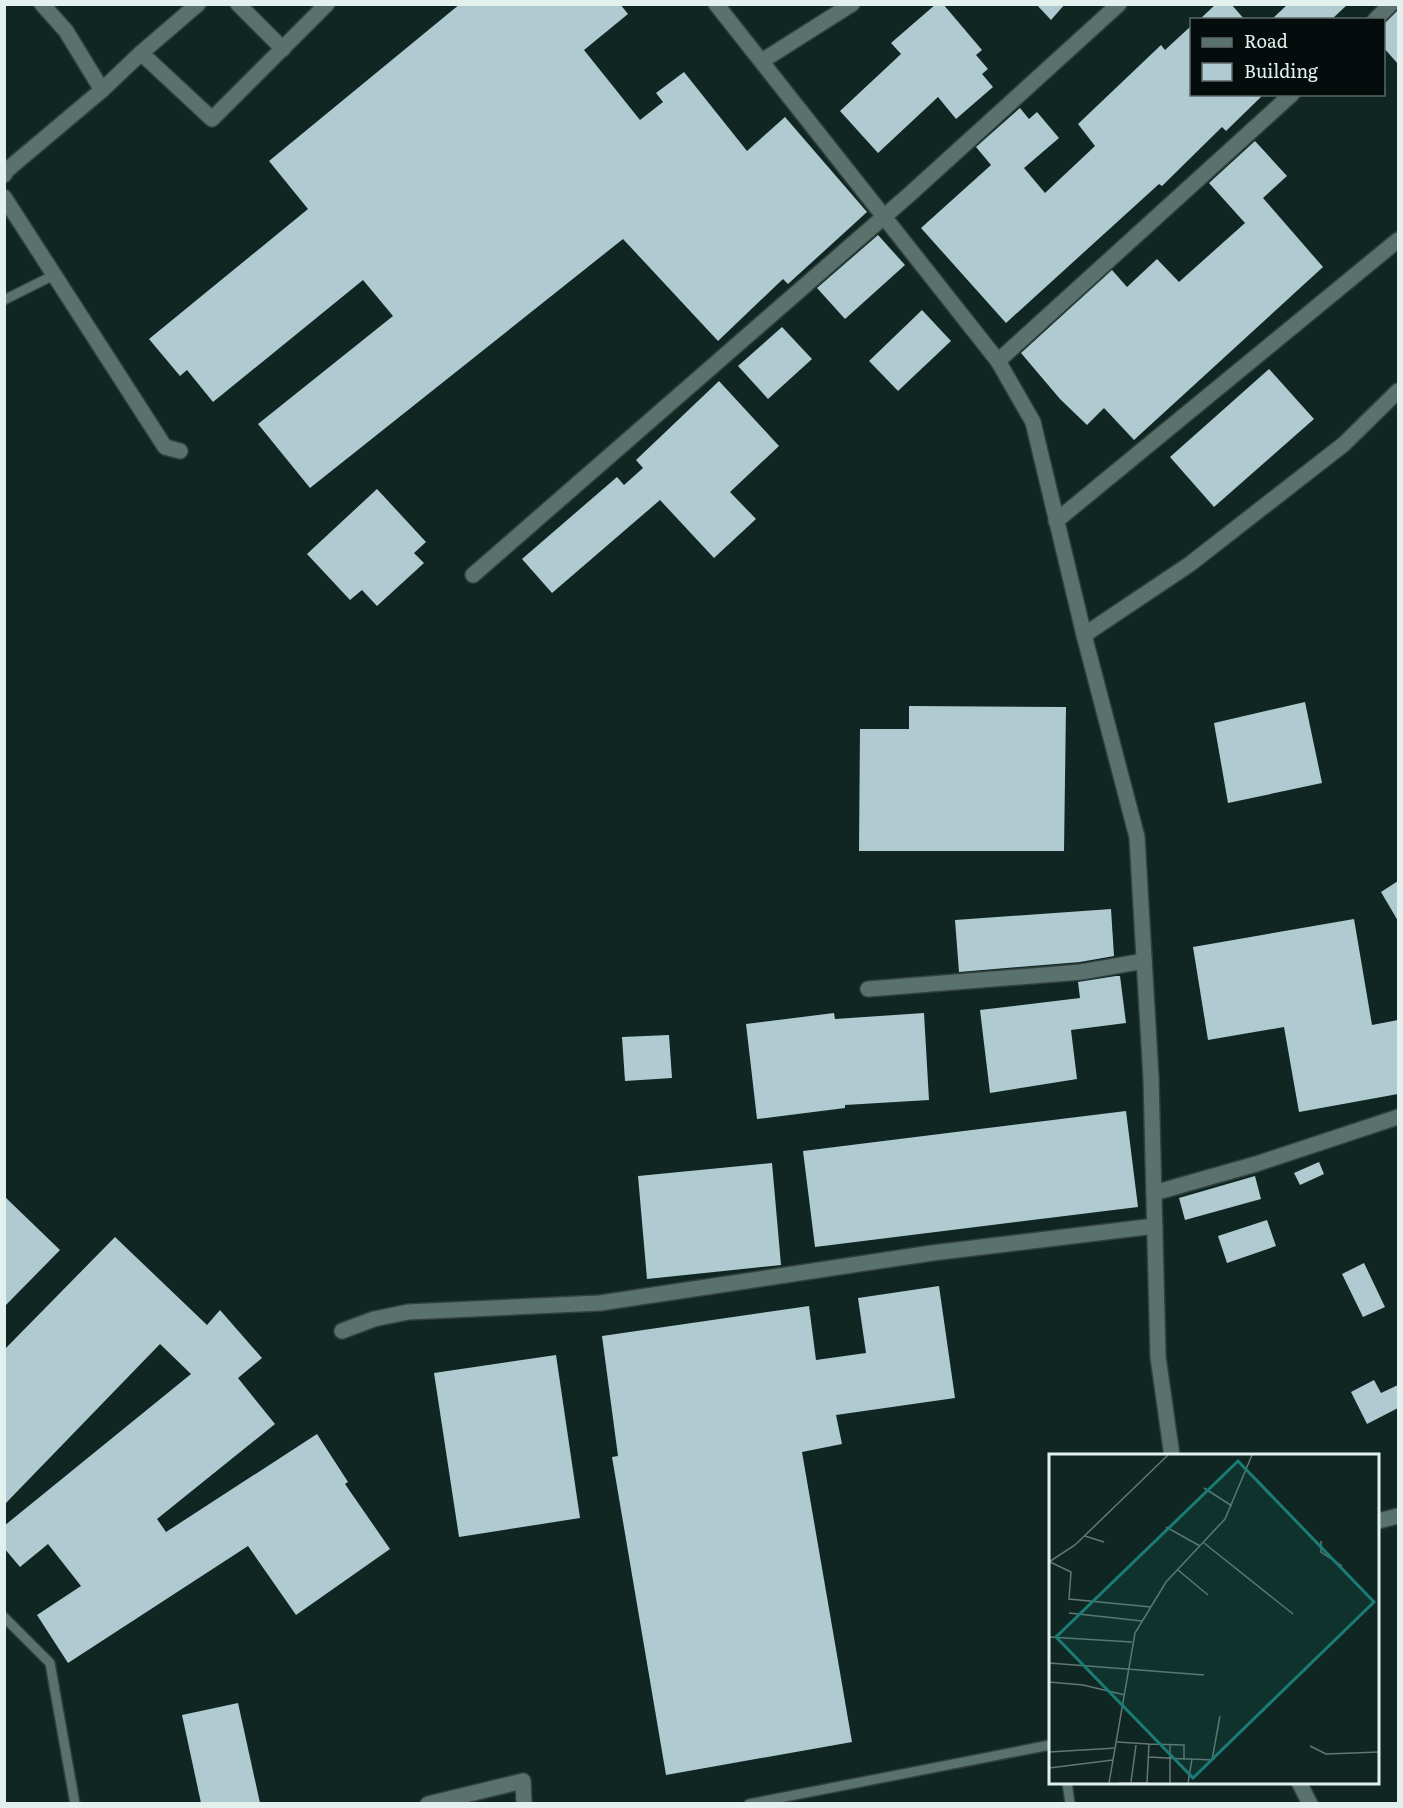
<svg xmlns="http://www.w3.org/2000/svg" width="1403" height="1808" font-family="Literata,serif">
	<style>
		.building { fill: #afcad0 }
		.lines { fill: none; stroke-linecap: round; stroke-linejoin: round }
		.service-casing { stroke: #32413d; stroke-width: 12 }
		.minor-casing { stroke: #32413d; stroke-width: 18 }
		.tertiary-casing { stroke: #32413d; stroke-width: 18 }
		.service { stroke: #59726d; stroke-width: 9 }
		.minor { stroke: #59726d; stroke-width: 15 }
		.tertiary { stroke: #59726d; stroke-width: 15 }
		.inset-road { fill: none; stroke: #647774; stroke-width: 1.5 }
		.view { fill: #1a7c74; fill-opacity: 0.15; stroke: #1a7c74; stroke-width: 3 }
		.inset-edge { fill: none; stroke: #e3f1ee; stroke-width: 3 }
	</style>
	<rect width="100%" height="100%" fill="#0f2622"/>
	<!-- building -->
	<g class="building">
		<path d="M460,4h160l8,10 -44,36 56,70 23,-18 -7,-9 28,-21 63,79 38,-34 82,95 -79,72 -5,-5 -65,62 -95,-102 -313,249 -52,-64 135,-108 -30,-36 -150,122 -26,-32 -7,6 -31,-37 159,-130 -39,-48z"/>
		<path d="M936,4h7l39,46 -6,5 12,14 -6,5 11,13 -37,32 -18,-22 -60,56 -38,-42 61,-57 -10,-11z"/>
		<path d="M1036,4h29l-14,16z"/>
		<path d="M1216,4h15l14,16h-46z"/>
		<path d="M1288,4h60l-17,16h-60z"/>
		<path d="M1398,10v54l-15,-17v-22z"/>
		<path d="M1191,26v68h73l-38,37 -4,-4 -60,59 -3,-2 -153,139 -85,-95 70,-63 -15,-18 44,-39 9,11 8,-7 22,26 -35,30 21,25 50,-47 -17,-22 83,-79 4,5z"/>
		<path d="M1255,141l32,35 -24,22 60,69 -189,173 -30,-32 -17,17 -27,-26 -39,-46 91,-83 15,17 30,-28 22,23 66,-59 -36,-40z"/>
		<path d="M878,235l27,30 -60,54 -28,-31z"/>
		<path d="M922,310l29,31 -53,50 -29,-30z"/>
		<path d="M782,327l30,32 -44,40 -30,-33z"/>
		<path d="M1269,369l45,50 -100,88 -44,-50z"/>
		<path d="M719,381l60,65 -49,46 26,27 -42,39 -54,-58 -108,93 -30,-34 95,-82 7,8 19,-17 -7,-8z"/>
		<path d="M377,489l49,53 -12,11 10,10 -47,43 -15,-16 -12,10 -43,-46z"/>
		<path d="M1305,702l17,81 -94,20 -14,-80z"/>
		<path d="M909,706l157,1 -2,144h-205l1,-122h49z"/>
		<path d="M1398,881v40l-17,-29z"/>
		<path d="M1111,909l3,47 -34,6 -121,10 -4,-52z"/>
		<path d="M1354,919l18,106 26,-5v74l-99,18 -15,-85 -76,13 -15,-93z"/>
		<path d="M1116,976h4l6,47 -55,7 6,49 -87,14 -10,-83 100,-12 -2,-16z"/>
		<path d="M834,1013l1,6 89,-6 5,87 -84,5v3l-88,11 -11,-95z"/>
		<path d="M669,1035l3,43 -47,3 -3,-44z"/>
		<path d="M1126,1111l12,96 -323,40 -12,-96z"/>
		<path d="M1319,1162l5,12 -24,11 -6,-12z"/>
		<path d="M772,1163l9,102 -134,14 -9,-103z"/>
		<path d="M1255,1176l6,23 -76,21 -6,-22z"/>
		<path d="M4,1196l56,54 -56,57z"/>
		<path d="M1267,1220l9,26 -49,17 -9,-27z"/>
		<path d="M115,1237l92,88 13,-15 42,48 -24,20 37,46 -118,95 9,13 151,-98 31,48 -3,2 45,65 -94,66 -48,-69 -180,117 -31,-48 44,-29 -33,-42 -28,23 -16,-19v-22l187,-152 -31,-30 -156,161v-155z"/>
		<path d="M1364,1263l21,44 -22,10 -21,-43z"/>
		<path d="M939,1286l16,112 -119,17 6,29 -40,8 50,290 -186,33 -54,-318 6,-1 -16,-120 207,-30 7,54 50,-7 -8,-55z"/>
		<path d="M556,1355l24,163 -121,19 -25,-164z"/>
		<path d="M1374,1380l7,13 17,-8v23l-31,16 -16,-32z"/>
		<path d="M238,1703l22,100h-59l-19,-88z"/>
	</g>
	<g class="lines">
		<defs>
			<g id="service">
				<path d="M4,300l52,-26"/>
				<path d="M4,1617l46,46 25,141"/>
				<path d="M1067,1782l3,22"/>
				<path d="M749,1804l301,-59"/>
			</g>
			<g id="minor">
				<path d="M238,4l45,45"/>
				<path d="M1375,20l16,-16"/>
				<path d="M141,53l57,-49"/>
				<path d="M762,61l90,-57"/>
				<path d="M102,90l39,-37 71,66 115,-115"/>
				<path d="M4,175l3,-5 95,-80 -36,-59 -24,-27"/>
				<path d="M4,197l161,250 15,4"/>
				<path d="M998,361l294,-267"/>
				<path d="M1056,521l342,-281"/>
				<path d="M473,575l437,-381 209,-190"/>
				<path d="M1084,635l106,-71 154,-120 54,-53"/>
				<path d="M868,989l213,-17 63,-11"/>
				<path d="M1154,1193l102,-29 142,-47"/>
				<path d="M342,1331l32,-12 34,-7 192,-9 332,-50 223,-27"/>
				<path d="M1378,1521l20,-5"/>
				<path d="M428,1804l95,-23 1,23"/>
			</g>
			<g id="tertiary">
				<path d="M716,4l282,357 35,61 51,213 53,202 14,241 7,279 14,99"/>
				<path d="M1299,1782l11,22"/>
			</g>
		</defs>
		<!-- service casing -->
		<use href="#service" class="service-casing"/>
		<!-- minor casing -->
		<use href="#minor" class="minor-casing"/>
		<!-- tertiary casing -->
		<use href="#tertiary" class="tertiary-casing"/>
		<!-- service -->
		<use href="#service" class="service"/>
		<!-- minor -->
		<use href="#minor" class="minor"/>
		<!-- tertiary -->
		<use href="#tertiary" class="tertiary"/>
	</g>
	<!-- overview -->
	<g transform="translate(1049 1454)">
		<rect width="330" height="330" fill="#0f2622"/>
		<path class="inset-road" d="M155,34l28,18M117,73l34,19M36,82l19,6M272,87v11l21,14M155,89l89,71M0,108l26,-17 93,-90M1,108l21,10 -2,27 82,8M129,116l30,25M20,159l73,8M0,183l83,5M0,209l155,12M0,228l34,3 42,10M68,288l32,2M261,292l16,8 53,-2M0,298l67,-4M100,303l35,2M0,314l64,-8M82,328l5,-37M60,329l26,-150 31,-51 59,-63 27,-64M70,329h30M98,329l2,-39 35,1v14h8M121,329v-38M139,329l4,-24 20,1 8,-44"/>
		<path class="view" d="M189,7l136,141 -181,176 -137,-141z"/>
		<rect width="330" height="330" class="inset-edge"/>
	</g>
	<!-- border -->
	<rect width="1403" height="1808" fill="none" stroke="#e3f1ee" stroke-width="12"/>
	<!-- legend -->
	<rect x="1190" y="18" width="195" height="78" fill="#040d0b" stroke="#5d6866" stroke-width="1.5"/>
	<rect x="1202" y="38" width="30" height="9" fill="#59726d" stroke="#5d6866" stroke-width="1.5"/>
	<text x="1244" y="48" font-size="18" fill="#e3f1ee">Road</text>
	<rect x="1202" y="63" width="30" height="18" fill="#afcad0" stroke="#5d6866" stroke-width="1.5"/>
	<text x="1244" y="78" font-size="18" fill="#e3f1ee">Building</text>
</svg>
